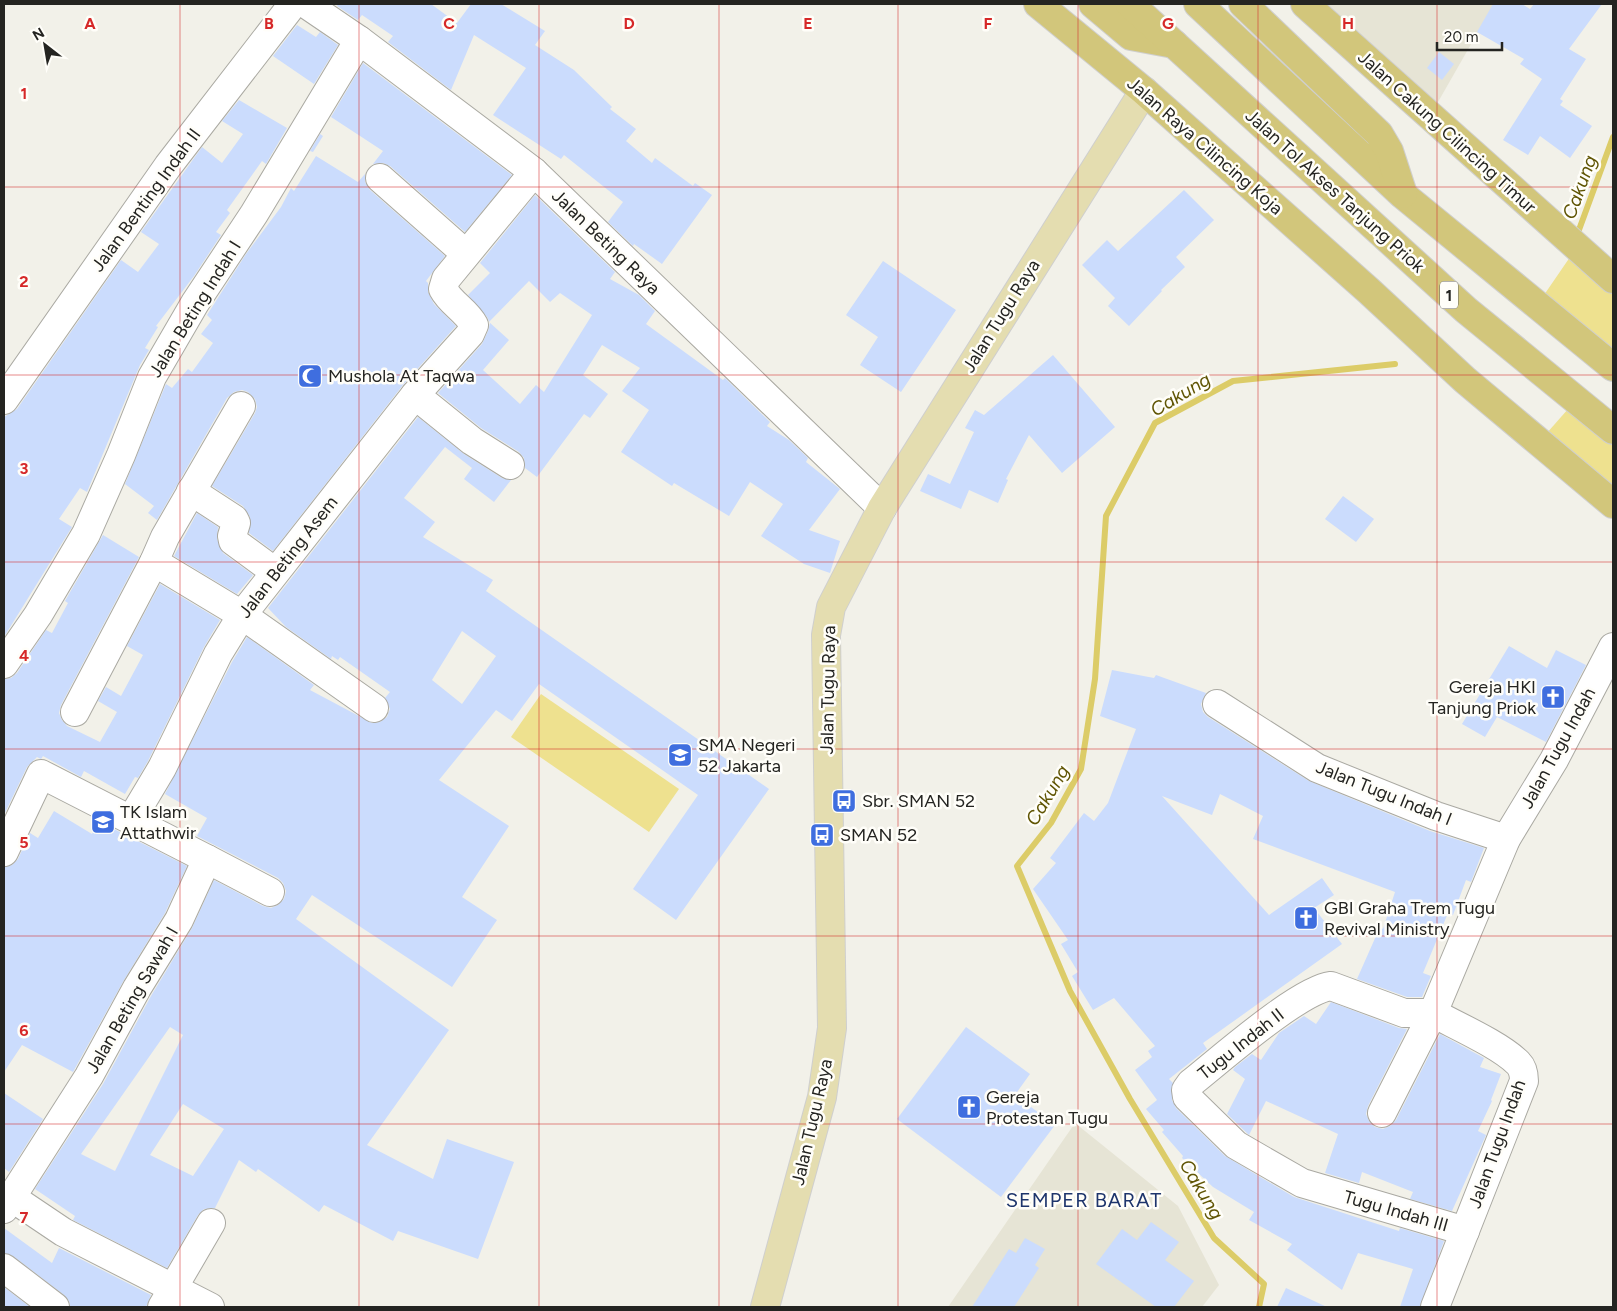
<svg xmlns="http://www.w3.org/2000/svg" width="1617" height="1311" font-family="Figtree,sans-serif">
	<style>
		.built { fill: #e6e4d5 }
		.green { fill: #eee18f }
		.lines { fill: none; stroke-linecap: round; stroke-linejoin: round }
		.stream { stroke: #dccc68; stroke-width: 6 }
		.building { fill: #cbdcfd; fill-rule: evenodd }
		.minor-casing { stroke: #aaa9a2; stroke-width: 30 }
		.major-casing { stroke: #cfcfce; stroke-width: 30 }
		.highway-casing { stroke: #cfcfce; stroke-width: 30 }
		.minor { stroke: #fff; stroke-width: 28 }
		.major { stroke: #e4ddb0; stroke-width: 28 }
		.highway { stroke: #d2c67b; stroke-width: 28 }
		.grid { fill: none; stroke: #d62828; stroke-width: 1; stroke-opacity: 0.55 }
		.labels { text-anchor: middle; stroke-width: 5; stroke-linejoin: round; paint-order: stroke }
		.shield { fill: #fffef9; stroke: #666562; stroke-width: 1 }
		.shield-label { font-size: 16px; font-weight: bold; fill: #242421 }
		.street-label { font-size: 18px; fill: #242421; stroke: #fffef9 }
		.poi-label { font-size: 18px; fill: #242421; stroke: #fffef9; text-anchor: start }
		.water-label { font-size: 19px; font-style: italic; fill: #605504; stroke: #fffef9 }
		.quarter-label { font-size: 20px; letter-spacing: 1px; fill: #1e356c; stroke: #fffef9 }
		.grid-label { font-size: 16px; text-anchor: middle; font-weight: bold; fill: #d62828; stroke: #fffef9; stroke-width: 5; stroke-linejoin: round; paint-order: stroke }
	</style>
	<rect width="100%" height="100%" fill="#f2f1e9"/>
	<!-- built -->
	<g class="built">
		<path d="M1292,4h202l-64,112z"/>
		<path d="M1075,1123l103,83 41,79 -17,22h-254z"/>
	</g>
	<!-- green -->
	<g class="green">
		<path d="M1573,246l40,33v87l-69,-71 24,-35z"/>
		<path d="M1576,400l37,28v75l-74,-61z"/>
		<path d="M541,694l138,95 -30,43 -138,-95z"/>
	</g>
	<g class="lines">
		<!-- stream -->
		<g class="stream">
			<path d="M1576,238l37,-101"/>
			<path d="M1259,1307l5,-23 -50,-46 -84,-139 -60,-108 -53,-125 34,-43 30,-54 14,-90 11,-163 49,-93 78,-42 162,-17"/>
		</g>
	</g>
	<!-- building -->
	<g class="building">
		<path d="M338,4h93l26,19 14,-19h30l44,27 -10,14 39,25 38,37 -2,2 26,20 -10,12 26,22 3,-5 38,28 2,-3 17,12 -50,69 -28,-20 -1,2 -25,-24 15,-20 -59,-47 -3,4 -68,-44 33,-47 -52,-33 -23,55 -63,-48 5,-6 -31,-21 -4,5 -21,-14z"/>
		<path d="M1493,4h29l8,5 4,-5h68l-33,45 17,10 -26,40 3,2 -3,4 32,21 -22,32 -30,-22 -12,19 -25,-15 39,-61 -22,-15 4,-5 -47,-27z"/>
		<path d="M297,25l19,12 4,-5 18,13 -24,39 -41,-28z"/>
		<path d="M1439,52l15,12 -12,16 -15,-12z"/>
		<path d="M363,63l149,112 -47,57 -75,-66 -7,-3 -10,1 10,-13 -52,-34z"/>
		<path d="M239,100l48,28 -21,36 -4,-3 -35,49 3,3 -14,19 5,3 -27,41 -38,50 2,1 -13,21 4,2 -9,15 -53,127 -7,-4 -21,31 13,8 -68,110v-220l13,-8 104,-149 17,12 21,-28 -18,-12 61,-85 20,16 21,-29 -21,-13z"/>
		<path d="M320,134l3,2 -10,16 -3,-1z"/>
		<path d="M316,156l42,26 7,-8v8l5,8 75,66 -19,25 2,2v9l6,12 22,22 -53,59 -130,166 -24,-18 1,-16 -7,-11 -31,-20 43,-73 2,-6 -2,-8 -7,-7 -6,-2 -8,2 -7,6 -70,122 -9,-7 6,-7 -29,-22 41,-100 6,4 16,-19 4,3 21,-29 -12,-9 11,-14 -5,-5 39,-61 35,-47 10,-19 3,3z"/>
		<path d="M1184,190l30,30 -38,37 9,10 -24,23 1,1 -33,35 -21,-20 7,-8 -33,-33 25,-25 11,11z"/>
		<path d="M535,195l80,77 -5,7 29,16 16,16 -9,13 77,56 2,-2 45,44 -3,4 22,14 19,18 -2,4 34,27 -31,41 31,11 -10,32 -26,-9 -43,-28 22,-32 -33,-22 -21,34 -55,-33 -2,3 -51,-34 28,-42 -27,-19 18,-23 -38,-23 -19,30 25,19 -18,24 -6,-4 -47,63 -12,-9 -1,-10 -5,-6 -38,-24 -43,-35 44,-49 6,-13 2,-8 -3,-6 -19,-22 22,-22 -10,-10zM529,281l21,21 10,-9 32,22 -48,77 -8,-7 -16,19 -37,-34 26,-30 -20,-18z"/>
		<path d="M883,261l73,49 -55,82 -41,-27 18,-28 -32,-22z"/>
		<path d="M1053,355l62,72 -53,46 -33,-38 -23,44 2,1 -10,23 -29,-13 -8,19 -41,-18 8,-17 22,10 24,-52 -9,-4 10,-18 9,5z"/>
		<path d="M418,417l46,37 38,24 9,2 -17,22 -30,-23 8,-11 -27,-21 -41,51 31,24 -12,15 70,43 -7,11 283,198 -93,131 -43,-31 65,-94 -159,-111 -27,37 -16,-11 -57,70 70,46 -47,71 35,23 -45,67 -140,-92 -16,24 153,111 -82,115 66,34 14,-40 67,23 -36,97 -80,-28 -5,10 -69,-36 -5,7 -61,-43 -2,3 -17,-12 -24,48 -11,1 -6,6 -31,53 -94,-48 2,-4 -40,-27 68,-105 48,-88 41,-68 22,-48 49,26 8,2 7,-3 6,-6 2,-8 -3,-8 -5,-5 -81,-42 10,-18 -42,-24 67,-132 15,-25 67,48 -4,5 62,33 8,-1 7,-5 3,-8 -5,-11 5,-6 -50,-35 -2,3 -6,-4 -1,3 -45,-32 -18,-19zM462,631l34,25 -34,48 -30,-24zM170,1027l13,8 -68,136 -34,-17zM183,1104l41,25 -31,47 -43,-21z"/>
		<path d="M1343,496l31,23 -18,23 -31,-23z"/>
		<path d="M197,513l21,14 -1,12 6,14 30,22 -16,19 -63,-38z"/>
		<path d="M103,535l36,22 -78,148 -2,8 3,7 5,6 33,16 17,-30 -19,-11 8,-14 15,9 22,-41 -16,-9 33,-62 60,36 -16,27 -56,114 -10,17 -3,-1 -10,17 -41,-23 -3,6 -38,-21 -2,3 -4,-2 -10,10 -23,48v-136l7,-1 6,-5 29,-43 6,3 16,-30 -3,-2z"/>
		<path d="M1509,646l38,22 9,-18 30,15 -40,77 -49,-25 -12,20 -23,-13z"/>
		<path d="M1112,670l42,8 2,-3 50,18 -5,11 2,8 5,5 101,64 121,50 54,17 -13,34 -5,-2 -13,35 -5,-2 -25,60 8,3 -9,21h-15l-50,-18 23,-52 3,2 12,-37 -142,-53 10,-23 -43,-22 -8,21 -50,-19 107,119 53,-37 12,17 -20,13 28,36 -139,99 4,6 -38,30 4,4 -1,17 4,8 49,48 69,41 105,34 1,-3 44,13 -24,66h-20l13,-38 -55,-16 -16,37 -55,-40 5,-6 -43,-24 5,-8 -41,-25 -31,-29 1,-2 -21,-24 2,-2 -18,-21 11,-9 -22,-30 17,-13 -4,-6 7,-5 -41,-48 -21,12 -21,-34 6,-4 -17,-28 7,-4 -35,-51 23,-26 -6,-5 34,-45 10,8 14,-18 28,-74 -36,-13z"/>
		<path d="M54,811l38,23 6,-13 89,45 -22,47 -41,67 -51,92 -51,-27 -18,27v-205l8,-2 6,-6 12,-26 8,5z"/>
		<path d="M1331,1002l68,26 8,1 -39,77 -2,8 3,7 6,6 8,2 7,-3 6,-6 44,-86 44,24 -4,9 21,7 -10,26 1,1 -14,30 8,4 -34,76 -42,-12 3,-7 -51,-20 -3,11 -34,-10 13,-39 -72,-33 -17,34 -22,-21 18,-35 -12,-9 2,-3 17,-13 9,6 18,-27 25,-17 12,8z"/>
		<path d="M966,1027l64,47 -15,21 40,30 -54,72 -104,-78z"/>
		<path d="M4,1093l39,26 -34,53 -5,-4z"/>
		<path d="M1151,1222l28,20 -14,18 29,21 -20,26h-18l-60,-43 26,-35 15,11z"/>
		<path d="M4,1228l48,35 7,-15 92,47 -5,12h-76l-1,-6 -5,-6 -51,-39 -9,-3z"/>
		<path d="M1025,1238l20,11 -10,16 4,3 -25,39h-42l37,-58 7,4z"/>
		<path d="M4,1287l26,20h-26z"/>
		<path d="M1286,1288l41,19h-50z"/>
	</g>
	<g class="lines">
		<defs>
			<g id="minor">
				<path d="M306,4l53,36 175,132 348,336"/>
				<path d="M380,178l86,76"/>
				<path d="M415,395l57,46 38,24"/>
				<path d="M4,400l164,-234 125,-162"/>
				<path d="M191,491l43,28 2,4 -4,13 1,5 41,30"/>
				<path d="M154,562l88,53 132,93"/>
				<path d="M4,664l34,-49 48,-81 35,-79 31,-78 43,-74 59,-89 105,-174"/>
				<path d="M1217,704l100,64 119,48 70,23"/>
				<path d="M75,712l79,-150 11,-25 76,-131"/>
				<path d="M131,820l31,-52 56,-114 24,-39 173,-220 55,-61 4,-9c-8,-15 -23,-21 -31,-36l3,-10 88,-107"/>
				<path d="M4,852l37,-78 166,85 -28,61 -42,68 -48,88 -85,133"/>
				<path d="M207,859l63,33"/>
				<path d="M1433,1013h-29l-73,-27c-32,4 -111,74 -140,97l-5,7 1,7 49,48 66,38 163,48"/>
				<path d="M1433,1013c24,13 67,32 85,50 5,5 6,11 6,18l-89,226"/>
				<path d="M1382,1113l51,-100 73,-174 48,-79 59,-113"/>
				<path d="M11,1197l52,35 147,75"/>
				<path d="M4,1268l51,39"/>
				<path d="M162,1307l49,-84"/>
			</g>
			<path id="major" d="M765,1307l57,-210 10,-69 -6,-393 5,-28 51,-99 262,-417"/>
			<g id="highway">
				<path d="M1038,4l106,87 225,200 96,89 148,124"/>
				<path d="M1093,4l38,32 43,8"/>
				<path d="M1130,4l336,306 147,120"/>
				<path d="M1198,4l205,191 210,172"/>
				<path d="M1243,4l136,130 10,17 14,43"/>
				<path d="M1305,4l308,275"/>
			</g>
		</defs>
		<!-- minor casing -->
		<use href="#minor" class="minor-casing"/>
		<!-- major casing -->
		<use href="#major" class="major-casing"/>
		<!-- highway casing -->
		<use href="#highway" class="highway-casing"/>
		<!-- minor -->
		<use href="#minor" class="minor"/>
		<!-- major -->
		<use href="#major" class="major"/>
		<!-- highway -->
		<use href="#highway" class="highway"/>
	</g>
	<!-- grid -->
	<path class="grid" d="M180,4v1303M359,4v1303M539,4v1303M719,4v1303M898,4v1303M1078,4v1303M1258,4v1303M1437,4v1303M4,187h1609M4,375h1609M4,562h1609M4,749h1609M4,936h1609M4,1124h1609"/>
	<!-- icons -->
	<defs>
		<symbol id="mosque-square" viewBox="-11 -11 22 22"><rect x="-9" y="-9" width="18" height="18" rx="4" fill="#3f6edf" stroke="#fffef9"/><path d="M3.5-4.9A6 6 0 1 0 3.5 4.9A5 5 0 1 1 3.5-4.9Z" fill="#fff"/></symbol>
		<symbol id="church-square" viewBox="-11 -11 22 22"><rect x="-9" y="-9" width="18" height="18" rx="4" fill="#3f6edf" stroke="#fffef9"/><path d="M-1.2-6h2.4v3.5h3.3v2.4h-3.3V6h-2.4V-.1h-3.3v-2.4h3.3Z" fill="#fff"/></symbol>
		<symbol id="school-square" viewBox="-11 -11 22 22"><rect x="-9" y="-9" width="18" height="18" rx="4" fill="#3f6edf" stroke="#fffef9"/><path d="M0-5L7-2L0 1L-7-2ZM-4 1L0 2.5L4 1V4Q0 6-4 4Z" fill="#fff"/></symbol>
		<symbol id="bus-square" viewBox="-11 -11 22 22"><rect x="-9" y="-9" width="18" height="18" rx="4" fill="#3f6edf" stroke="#fffef9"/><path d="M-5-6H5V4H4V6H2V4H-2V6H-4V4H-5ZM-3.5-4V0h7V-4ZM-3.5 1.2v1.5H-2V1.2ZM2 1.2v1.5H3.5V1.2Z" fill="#fff"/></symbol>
	</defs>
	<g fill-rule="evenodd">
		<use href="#mosque-square" x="296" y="362" width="28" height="28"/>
		<use href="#church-square" x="1539" y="683" width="28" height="28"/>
		<use href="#school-square" x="666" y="741" width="28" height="28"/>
		<use href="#bus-square" x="830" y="787" width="28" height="28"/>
		<use href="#school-square" x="89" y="808" width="28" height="28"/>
		<use href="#bus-square" x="808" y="821" width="28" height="28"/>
		<use href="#church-square" x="1292" y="904" width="28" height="28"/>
		<use href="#church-square" x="955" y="1093" width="28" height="28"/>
	</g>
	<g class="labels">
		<!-- shield labels -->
		<rect class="shield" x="1440" y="281.5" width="18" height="27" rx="4"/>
		<g class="shield-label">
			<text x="1449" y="301">1</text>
		</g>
		<!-- street labels -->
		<g class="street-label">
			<text transform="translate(1447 132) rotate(42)" y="6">Jalan Cakung Cilincing Timur</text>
			<text transform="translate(1205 146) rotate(41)" y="6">Jalan Raya Cilincing Koja</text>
			<text transform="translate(1335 191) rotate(42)" y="6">Jalan Tol Akses Tanjung Priok</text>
			<text transform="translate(146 200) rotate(-54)" y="6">Jalan Benting Indah II</text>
			<text transform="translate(606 242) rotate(44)" y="6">Jalan Beting Raya</text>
			<text transform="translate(195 309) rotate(-58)" y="6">Jalan Beting Indah I</text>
			<text transform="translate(1001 316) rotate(-58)" y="6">Jalan Tugu Raya</text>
			<text transform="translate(288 557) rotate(-52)" y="6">Jalan Beting Asem</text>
			<text transform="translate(828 690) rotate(-89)" y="6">Jalan Tugu Raya</text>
			<text transform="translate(1558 748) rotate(-61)" y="6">Jalan Tugu Indah</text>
			<text transform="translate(1384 793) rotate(22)" y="6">Jalan Tugu Indah I</text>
			<text transform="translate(132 1000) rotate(-60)" y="6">Jalan Beting Sawah I</text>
			<text transform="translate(1241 1044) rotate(-38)" y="6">Tugu Indah II</text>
			<text transform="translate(812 1122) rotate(-77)" y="6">Jalan Tugu Raya</text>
			<text transform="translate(1497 1144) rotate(-70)" y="6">Jalan Tugu Indah</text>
			<text transform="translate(1396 1211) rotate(16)" y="6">Tugu Indah III</text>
		</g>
		<!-- poi labels -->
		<g class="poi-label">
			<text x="328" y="382">Mushola At Taqwa</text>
			<text x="1536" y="693" text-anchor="end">Gereja HKI<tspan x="1536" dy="21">Tanjung Priok</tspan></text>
			<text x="698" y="751">SMA Negeri<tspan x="698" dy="21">52 Jakarta</tspan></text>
			<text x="862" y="807">Sbr. SMAN 52</text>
			<text x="120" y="818">TK Islam<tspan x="120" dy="21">Attathwir</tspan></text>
			<text x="840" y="841">SMAN 52</text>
			<text x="1324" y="914">GBI Graha Trem Tugu<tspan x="1324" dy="21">Revival Ministry</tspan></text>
			<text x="986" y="1103">Gereja<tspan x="986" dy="21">Protestan Tugu</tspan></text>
		</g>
		<!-- water labels -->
		<g class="water-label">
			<text transform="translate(1579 187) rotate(-70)" y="7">Cakung</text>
			<text transform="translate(1180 394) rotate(-31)" y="7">Cakung</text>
			<text transform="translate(1047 795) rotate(-59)" y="7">Cakung</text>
			<text transform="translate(1202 1189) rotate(59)" y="7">Cakung</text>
		</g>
		<!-- quarter labels -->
		<g class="quarter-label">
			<text x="1084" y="1207">SEMPER BARAT</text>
		</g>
	</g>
	<g class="grid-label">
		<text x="90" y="29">A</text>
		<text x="269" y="29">B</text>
		<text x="449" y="29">C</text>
		<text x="629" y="29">D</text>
		<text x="808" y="29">E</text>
		<text x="988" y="29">F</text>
		<text x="1168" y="29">G</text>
		<text x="1348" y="29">H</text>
		<text x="24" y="99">1</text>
		<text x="24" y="287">2</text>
		<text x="24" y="474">3</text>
		<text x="24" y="661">4</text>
		<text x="24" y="848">5</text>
		<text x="24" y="1036">6</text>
		<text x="24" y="1223">7</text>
	</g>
	<!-- border -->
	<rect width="1617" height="1311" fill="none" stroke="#242421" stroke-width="10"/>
	<!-- north arrow -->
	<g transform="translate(45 45) rotate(329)" stroke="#fffef9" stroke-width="4" paint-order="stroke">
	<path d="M0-4L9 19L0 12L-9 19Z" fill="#242421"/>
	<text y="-8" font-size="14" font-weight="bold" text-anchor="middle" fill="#242421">N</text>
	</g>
	<!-- scale -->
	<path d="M1437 42v8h65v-8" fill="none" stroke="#242421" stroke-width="2.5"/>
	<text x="1444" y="42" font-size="15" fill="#242421" stroke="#fffef9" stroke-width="4" paint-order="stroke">20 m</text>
</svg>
